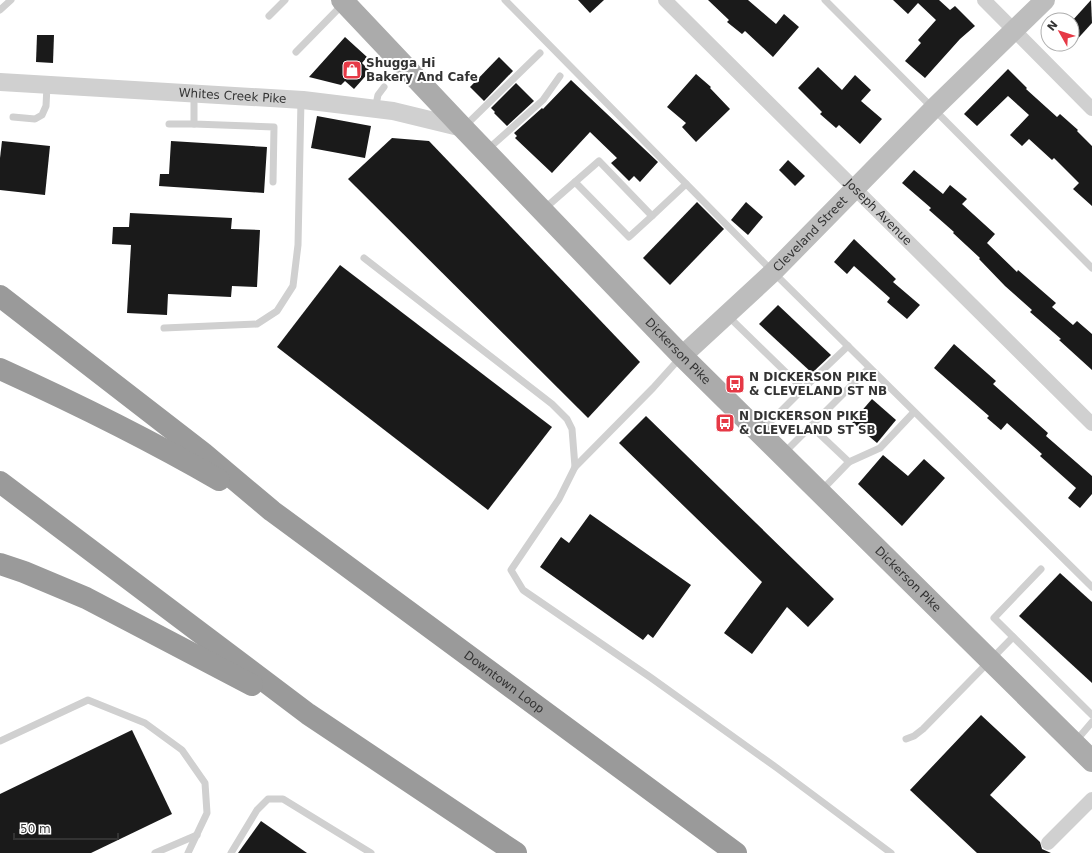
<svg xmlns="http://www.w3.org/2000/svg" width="1092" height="853" font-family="'DejaVu Sans',sans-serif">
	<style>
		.building { fill: #1a1a1a }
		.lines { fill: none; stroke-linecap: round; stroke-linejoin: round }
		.service { stroke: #d0d0d0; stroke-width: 7 }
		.minor { stroke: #d0d0d0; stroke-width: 14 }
		.tertiary { stroke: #d0d0d0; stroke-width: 18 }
		.secondary { stroke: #bdbdbd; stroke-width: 20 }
		.primary { stroke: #ababab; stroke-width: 22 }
		.motorway { stroke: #9a9a9a; stroke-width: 22 }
		.labels { text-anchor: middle; stroke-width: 4; stroke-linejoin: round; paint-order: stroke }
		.poi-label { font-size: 12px; font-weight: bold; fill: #333; stroke: #fff; text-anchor: start }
		.street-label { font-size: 12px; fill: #333; stroke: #fff }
	</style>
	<rect width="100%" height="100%" fill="#fff"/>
	<!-- building -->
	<g class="building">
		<path d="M578,0h26l-14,13z"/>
		<path d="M708,0h40l28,24 8,-10 15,13 -26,30 -28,-26 -3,3 -15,-12 2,-2z"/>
		<path d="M893,0h46l11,10 5,-4 20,20 -15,13 -35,39 -20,-17 16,-18 -3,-3 18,-20 -18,-17 -10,11z"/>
		<path d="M1091,0l1,23 -20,22v-24z"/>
		<path d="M37,35h17l-1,28 -17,-1z"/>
		<path d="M345,37l22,20 -5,6 8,8 -16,18 -9,-8 -4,4 -32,-8z"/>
		<path d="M499,57l14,14 -29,30 -14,-14z"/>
		<path d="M818,67l24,23 13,-15 16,15 -10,11 21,18 -22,25 -21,-19 -3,3 -16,-14 2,-2 -24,-24z"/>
		<path d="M1008,69l19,19 -1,1 31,28 3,-3 18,16 -1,1 15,15v60l-19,-17 6,-6 -25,-25 -2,2 -23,-21 -7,7 -12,-11 19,-20 -21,-19 -31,30 -13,-12z"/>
		<path d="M696,74l15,13 -1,1 20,21 -34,33 -14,-15 4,-4 -19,-16z"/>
		<path d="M571,80l87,82 -18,20 -6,-6 -5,5 -18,-18 6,-5 -27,-26 -38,41 -37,-35 2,-2 -3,-3 28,-25 1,1z"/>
		<path d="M516,83l18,18 -27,25 -13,-13 1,-1 -4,-4z"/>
		<path d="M317,116l54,10 -6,32 -54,-10z"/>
		<path d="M392,138l37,3 211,221 -52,56 -240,-239z"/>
		<path d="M2,141l48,5 -5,49 -45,-5v-32z"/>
		<path d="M171,141l96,6 -3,46 -105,-7 1,-12h9z"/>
		<path d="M788,160l17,16 -10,10 -16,-16z"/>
		<path d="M914,170l29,24 7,-9 17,14 -5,5 33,30 -8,9 30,29 1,-2 38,33 -4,4 21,18 4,-4 15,13v36l-33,-30 2,-1 -31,-27 2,-2 -27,-24 -26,-27 1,-1 -27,-25 1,-1 -25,-22 2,-2 -29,-25z"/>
		<path d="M697,202l27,27 -54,56 -27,-27z"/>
		<path d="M746,202l17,15 -15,18 -17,-15z"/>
		<path d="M130,213l102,5 -1,11 29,1 -3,57 -25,-1 -1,11 -63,-3 -1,21 -40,-2 4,-68 -19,-1 1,-17h16z"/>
		<path d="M854,239l42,40 -3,3 27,23 -13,14 -20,-17 3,-4 -36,-32 -7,8 -13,-12z"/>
		<path d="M340,265l212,162 -64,83 -211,-163z"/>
		<path d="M778,305l53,50 -19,18 -53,-49z"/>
		<path d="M954,344l42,37 -3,3 55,49 -2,3 46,40v18l-12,14 -12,-10 8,-10 -36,-32 2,-2 -35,-31 -6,7 -14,-12 2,-2 -55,-48z"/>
		<path d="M872,399l24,21 -19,23 -25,-21z"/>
		<path d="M646,416l188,183 -26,28 -21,-20 -35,47 -28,-21 38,-51 -143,-139z"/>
		<path d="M883,455l25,21 16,-17 21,19 -43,48 -44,-42z"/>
		<path d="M590,514l101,71 -38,53 -5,-4 -5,6 -103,-73 21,-30 8,6z"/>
		<path d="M1060,573l32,29v81l-73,-67z"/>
		<path d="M981,715l45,42 -36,38 50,47 2,7 9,4h-74l-67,-63z"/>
		<path d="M132,730l40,84 -81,39h-91v-59z"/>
		<path d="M261,821l46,32h-69z"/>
	</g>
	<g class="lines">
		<!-- service -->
		<g class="service">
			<path d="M505,0l268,272 319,315"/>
			<path d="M825,0l267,268"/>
			<path d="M0,10l11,-10"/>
			<path d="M269,16l16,-16"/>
			<path d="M296,52l47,-48"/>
			<path d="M194,94v30l80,3 -1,55"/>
			<path d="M375,109l3,-14 6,-8"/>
			<path d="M13,117l22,2 7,-4 4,-9 1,-20"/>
			<path d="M169,124h25"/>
			<path d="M464,127l76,-74"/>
			<path d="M487,150l56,-50 17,-24"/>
			<path d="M575,182l54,55 23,-21"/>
			<path d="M544,209l55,-48 53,55 34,-32"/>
			<path d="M364,258l188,146 15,15 5,10 3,38 -16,32 -48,71 12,20 127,87 127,91 114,85"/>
			<path d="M728,316l75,73 -42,42"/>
			<path d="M164,328l93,-4 20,-13 16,-25 5,-41 3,-145"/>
			<path d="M803,389l45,-43"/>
			<path d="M811,426l58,-58"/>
			<path d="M784,453l27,-27 38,36 -28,29"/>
			<path d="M849,462l31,-14 34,-36"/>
			<path d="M575,467l78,-79 27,-30"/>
			<path d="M1041,569l-47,49 98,97"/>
			<path d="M906,739l8,-3 9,-7 90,-92"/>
			<path d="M0,741l88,-41 57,23 37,27 23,33 2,30 -19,40"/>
			<path d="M1075,742l17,-20"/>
			<path d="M155,853l42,-18"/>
			<path d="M231,853l26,-43 11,-11h15l88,54"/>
		</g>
		<!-- minor -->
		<g class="minor">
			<path id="s1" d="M665,0l427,424"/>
			<path d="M984,0l108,109"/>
			<path d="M1048,843l44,-44"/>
		</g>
		<!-- tertiary -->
		<path class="tertiary" id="s2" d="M0,82l303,18 90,11 70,17"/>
		<!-- secondary -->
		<path class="secondary" id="s3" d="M682,356l91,-84 160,-163 112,-109"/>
		<!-- primary -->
		<path class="primary" id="s4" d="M342,0l121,128 219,228 410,405"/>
		<!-- motorway -->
		<g class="motorway">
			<path id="s5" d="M0,296l203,157 69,58 464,342"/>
			<path d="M0,369c75,34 148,70 219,111"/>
			<path d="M0,482l308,232 208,139"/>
			<path d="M0,564l24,8 62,26 166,87"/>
		</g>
	</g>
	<!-- icons -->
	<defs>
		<symbol id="shop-square" viewBox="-11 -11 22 22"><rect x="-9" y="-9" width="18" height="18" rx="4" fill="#e63946" stroke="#fff"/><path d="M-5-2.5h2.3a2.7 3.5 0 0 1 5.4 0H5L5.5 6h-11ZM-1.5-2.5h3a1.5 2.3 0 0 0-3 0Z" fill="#fff"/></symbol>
		<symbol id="bus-square" viewBox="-11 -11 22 22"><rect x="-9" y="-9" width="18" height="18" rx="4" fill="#e63946" stroke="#fff"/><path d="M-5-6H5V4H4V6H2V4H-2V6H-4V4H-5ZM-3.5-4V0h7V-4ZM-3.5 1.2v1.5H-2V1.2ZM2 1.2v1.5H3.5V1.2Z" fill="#fff"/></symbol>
	</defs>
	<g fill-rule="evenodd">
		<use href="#shop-square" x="341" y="59" width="22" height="22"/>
		<use href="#bus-square" x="724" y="373" width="22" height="22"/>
		<use href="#bus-square" x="714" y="412" width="22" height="22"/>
	</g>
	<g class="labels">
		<!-- poi labels -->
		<g class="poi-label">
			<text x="366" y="67">Shugga Hi<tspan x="366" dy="14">Bakery And Cafe</tspan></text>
			<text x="749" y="381">N DICKERSON PIKE<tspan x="749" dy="14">&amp; CLEVELAND ST NB</tspan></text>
			<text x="739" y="420">N DICKERSON PIKE<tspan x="739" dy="14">&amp; CLEVELAND ST SB</tspan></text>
		</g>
		<!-- street labels -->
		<g class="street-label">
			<text dy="4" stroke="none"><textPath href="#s2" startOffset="233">Whites Creek Pike</textPath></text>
			<text dy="4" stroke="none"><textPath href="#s1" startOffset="301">Joseph Avenue</textPath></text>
			<text dy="4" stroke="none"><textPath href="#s3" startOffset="177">Cleveland Street</textPath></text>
			<text dy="4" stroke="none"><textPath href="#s4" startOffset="486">Dickerson Pike</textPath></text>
			<text dy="4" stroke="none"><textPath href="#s4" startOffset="810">Dickerson Pike</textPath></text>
			<text dy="4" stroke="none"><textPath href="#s5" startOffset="635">Downtown Loop</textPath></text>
		</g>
	</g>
	<!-- north arrow -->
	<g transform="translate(1060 32) rotate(309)"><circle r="19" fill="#ffffff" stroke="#adadad"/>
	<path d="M0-3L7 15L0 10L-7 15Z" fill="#e63946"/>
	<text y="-6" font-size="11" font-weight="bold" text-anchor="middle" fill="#333333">N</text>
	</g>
	<!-- scale -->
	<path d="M14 833v6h104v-6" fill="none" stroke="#333333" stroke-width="2"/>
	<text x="20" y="833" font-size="12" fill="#333333" stroke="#ffffff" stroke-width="3" paint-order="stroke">50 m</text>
</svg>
